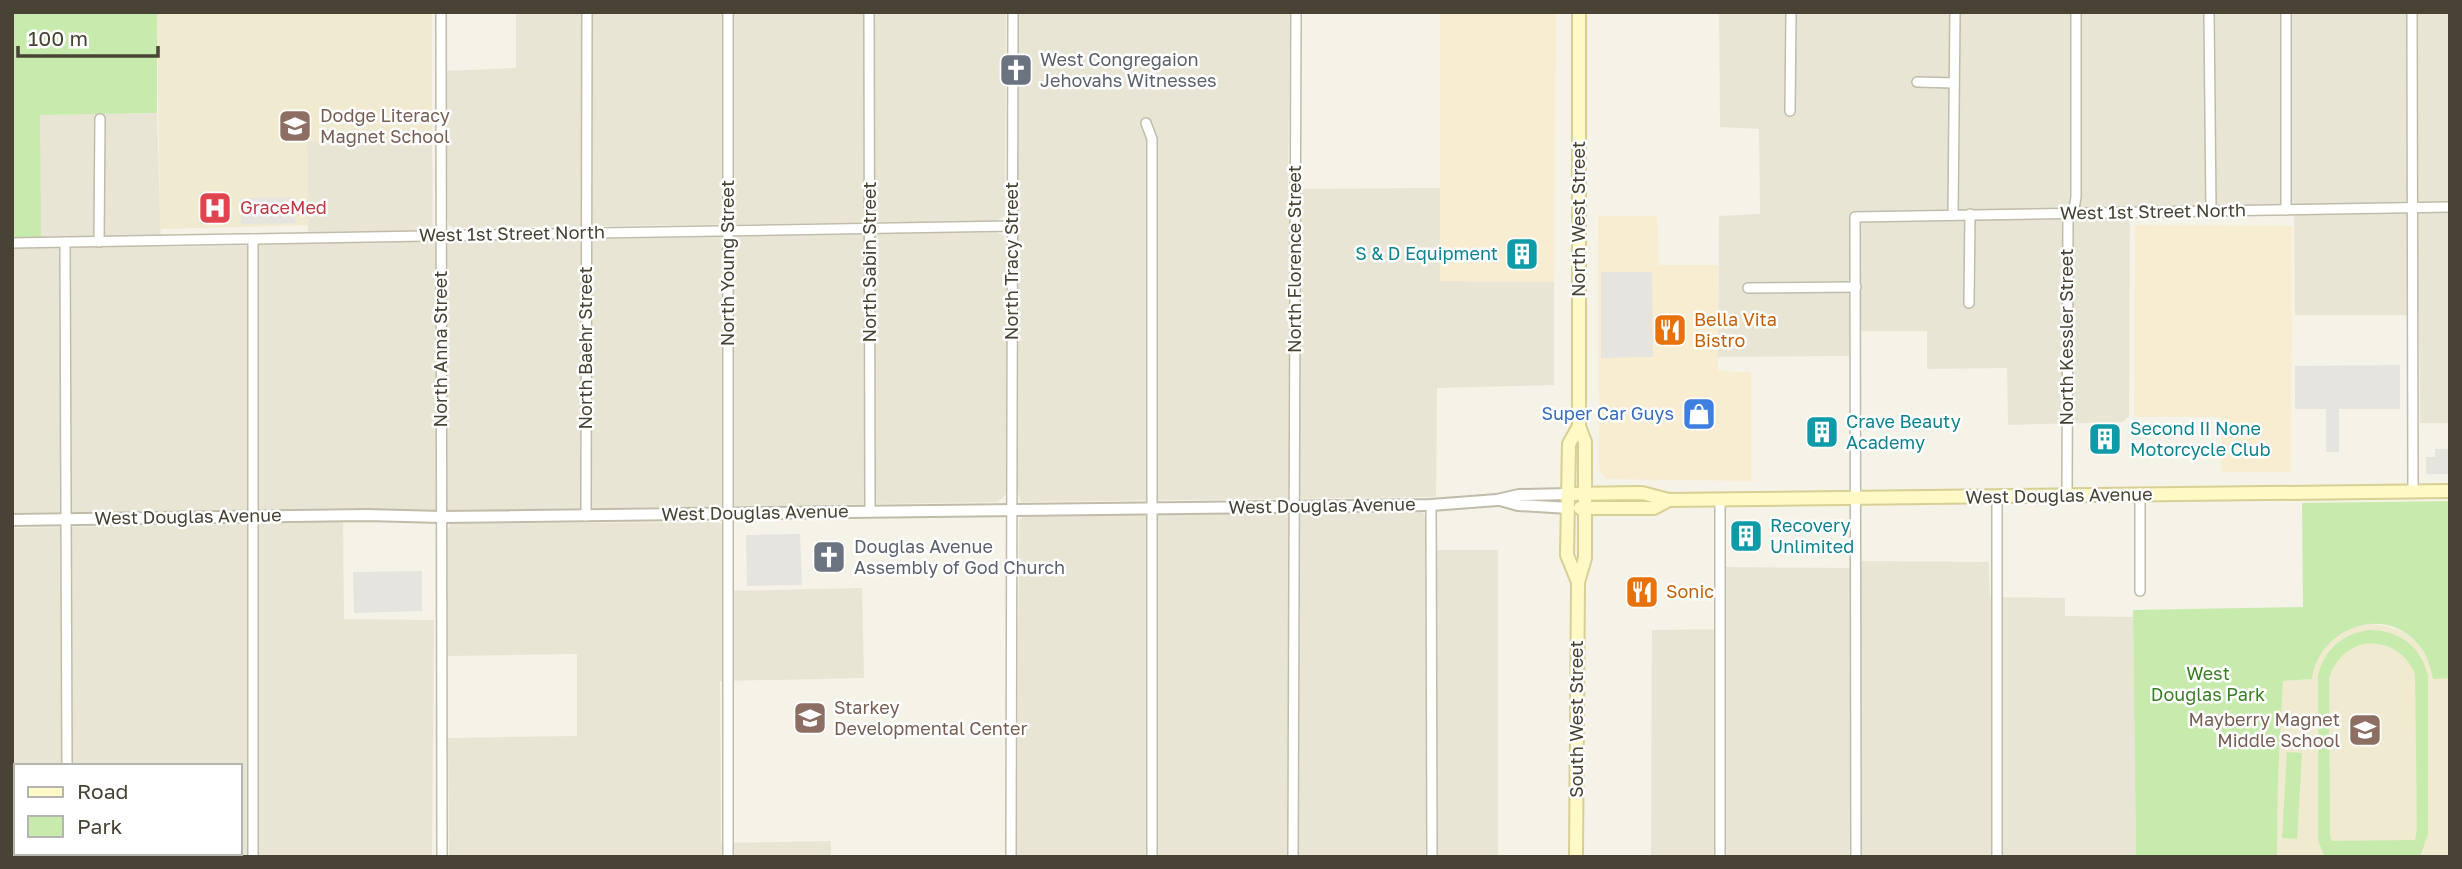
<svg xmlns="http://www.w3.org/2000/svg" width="2462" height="869" font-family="'Golos Text',sans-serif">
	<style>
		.residential { fill: #e9e5d5; fill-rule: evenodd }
		.commercial { fill: #f8edd1 }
		.education { fill: #efead0 }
		.green { fill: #c7ebad; fill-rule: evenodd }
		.parking { fill: #e5e4df }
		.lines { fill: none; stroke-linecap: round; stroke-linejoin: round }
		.minor-casing { stroke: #c1bca9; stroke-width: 12 }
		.tertiary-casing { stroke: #c1bca9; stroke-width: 14 }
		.secondary-casing { stroke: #d8cf94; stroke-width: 16 }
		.minor { stroke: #fff; stroke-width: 9 }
		.tertiary { stroke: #fff; stroke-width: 10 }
		.secondary { stroke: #fff9c6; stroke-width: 12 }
		.labels { text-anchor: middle; stroke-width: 5; stroke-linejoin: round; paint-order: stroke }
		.worship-label { font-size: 18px; fill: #5b616d; stroke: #fff; text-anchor: start }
		.education-label { font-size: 18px; fill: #785e54; stroke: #fff; text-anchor: start }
		.health-label { font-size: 18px; fill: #be3a42; stroke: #fff; text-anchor: start }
		.street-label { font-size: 18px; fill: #484335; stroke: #fff }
		.culture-label { font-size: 18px; fill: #0d838f; stroke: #fff; text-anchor: start }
		.food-label { font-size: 18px; fill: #c56008; stroke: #fff; text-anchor: start }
		.shop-label { font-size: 18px; fill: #366cbe; stroke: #fff; text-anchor: end }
		.park-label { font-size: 18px; fill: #3a7e24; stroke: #fff }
	</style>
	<rect width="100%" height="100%" fill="#f5f2e7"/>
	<!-- residential -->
	<g class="residential">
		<path d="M516,12h490l-1,204 -10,5 -540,7 -6,-2 -4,-16 1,-139 70,-3z"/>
		<path d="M1017,12h273l-2,177 152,-1v93l114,1v103l-117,3 -1,109 -415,5 -4,-12z"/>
		<path d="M1719,12h731v411h-30l-1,-108h-124l-1,-110 -164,2 -1,209 -6,6 -115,3 -1,-57 -80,1v-38h-76l-1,25 -132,1 1,-141 41,-2 -1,-85 -39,-2z"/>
		<path d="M157,113l4,134 147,-3 -1,-103 125,-2 1,103 564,-10 7,4 2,7v250l-3,5 -6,4 -573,9 -63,-3 -349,5v-264l28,-1v-133z"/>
		<path d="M1418,511l5,2 3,5v32h72v307h-481l2,-338 10,-5z"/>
		<path d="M343,522l1,97 90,1 -2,237h-420v-329zM16,766h224v87h-224z"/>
		<path d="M716,522l6,2 2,67 138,-3 2,90 -144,3 1,162 110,-2v16h-382l-1,-119 129,-2v-82l-130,2v-126l4,-6z"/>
		<path d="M1862,561l127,1 1,35 75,1v18l68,1 3,240h-485l1,-227 74,-1 -1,-62 136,1z"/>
	</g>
	<!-- commercial -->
	<g class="commercial">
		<path d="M1440,12h116l-2,270 -114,-1z"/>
		<path d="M1598,216h59l2,49h59v106l33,1v109l-145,-2 -7,-10z"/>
		<path d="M2135,225l157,1 -1,246h-70v-55h-87z"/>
	</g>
	<!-- education -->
	<g class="education">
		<path d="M157,12h275v127l-125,2 2,84 -149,4z"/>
		<path d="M2370,624l16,2 18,6 14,11 9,15 6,20h17v179h-173l1,-78 5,-98 29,-2 1,-10 10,-21 14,-12 14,-8z"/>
	</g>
	<!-- green -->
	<g class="green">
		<path d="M12,12h145v101l-117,2 1,122h-29z"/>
		<path d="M2450,501v177l-17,1c-3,-13 -6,-25 -15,-35 -34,-41 -100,-15 -106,35l-29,2 -5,98 -1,78h-141l-3,-247 170,-3 -1,-104z"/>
		<path d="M2369,630c30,0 52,16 59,46v158l-8,23h-95l-7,-16v-166c7,-26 24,-41 51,-45zM2363,644c24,-3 43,8 52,30l2,155 -2,11 -83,1 -2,-4 -1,-160c7,-17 16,-28 34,-33z"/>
		<path d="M2287,752l15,1 -5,86 -15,-1z"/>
	</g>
	<!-- parking -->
	<g class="parking">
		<path d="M295,197v26l-54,1v-26z"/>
		<path d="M1601,272h51l1,85 -52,1z"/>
		<path d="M2400,365v44h-61v43h-13v-43h-31v-43z"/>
		<path d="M2435,449h15v25h-24v-17h9z"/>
		<path d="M800,534l2,51 -55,1 -1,-51z"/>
		<path d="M422,571v40l-68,2 -1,-41z"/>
	</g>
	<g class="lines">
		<defs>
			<g id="minor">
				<path d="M441,12l1,845"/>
				<path d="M869,12l1,500"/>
				<path d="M2209,12l2,199"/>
				<path d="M2286,12v198"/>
				<path d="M2412,12l1,479"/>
				<path d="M1917,82l37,1"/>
				<path d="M1790,111l1,-99"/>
				<path d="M1146,123l6,16v718"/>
				<path d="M1953,215l2,-203"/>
				<path d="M253,239v618"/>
				<path d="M65,242l2,524"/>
				<path d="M99,242l1,-123"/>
				<path d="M12,243l1000,-17"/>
				<path d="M1748,288l108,-1"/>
				<path d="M1969,303l1,-89"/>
				<path d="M2067,496l1,-280 6,-7 2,-12v-185"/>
				<path d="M1431,505l1,352"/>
				<path d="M586,516l1,-504"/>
				<path d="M2140,591v-96"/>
				<path d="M67,853v4"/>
				<path d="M728,857v-845"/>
				<path d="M1011,857l2,-845"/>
				<path d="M1293,857l3,-845"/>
				<path d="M1720,857v-357"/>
				<path d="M1856,857l-1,-640 595,-10"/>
				<path d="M1997,857v-360"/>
			</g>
			<g id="tertiary">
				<path d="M1500,500l18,5 51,3"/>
				<path d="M12,520l355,-5 74,2 990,-12 66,-5 22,-5 50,-1"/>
			</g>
			<g id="secondary">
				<path d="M1569,494l73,-1 27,7 781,-9"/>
				<path d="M1580,508h74l15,-8"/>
				<path d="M1578,582l-11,-27 2,-111 10,-18"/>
				<path d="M1576,857l2,-275 7,-24v-116l-6,-16v-414"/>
			</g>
		</defs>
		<!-- minor casing -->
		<use href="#minor" class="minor-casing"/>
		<!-- tertiary casing -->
		<use href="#tertiary" class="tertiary-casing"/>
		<!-- secondary casing -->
		<use href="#secondary" class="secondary-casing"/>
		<!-- minor -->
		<use href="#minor" class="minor"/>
		<!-- tertiary -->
		<use href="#tertiary" class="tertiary"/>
		<!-- secondary -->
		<use href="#secondary" class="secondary"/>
	</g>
	<!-- icons -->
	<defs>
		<symbol id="church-square" viewBox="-11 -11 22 22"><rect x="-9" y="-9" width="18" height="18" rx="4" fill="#6b7280" stroke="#fff"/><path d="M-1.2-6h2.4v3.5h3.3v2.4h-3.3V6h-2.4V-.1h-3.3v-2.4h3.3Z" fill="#fff"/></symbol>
		<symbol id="school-square" viewBox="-11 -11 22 22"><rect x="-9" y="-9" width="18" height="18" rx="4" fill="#8d6e63" stroke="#fff"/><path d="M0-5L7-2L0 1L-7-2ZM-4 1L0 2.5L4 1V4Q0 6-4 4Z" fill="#fff"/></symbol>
		<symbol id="hospital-square" viewBox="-11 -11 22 22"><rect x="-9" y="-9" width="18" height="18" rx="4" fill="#e0444e" stroke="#fff"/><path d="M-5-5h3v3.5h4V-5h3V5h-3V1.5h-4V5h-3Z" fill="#fff"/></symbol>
		<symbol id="building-square" viewBox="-11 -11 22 22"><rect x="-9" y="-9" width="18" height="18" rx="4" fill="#0f9aa8" stroke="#fff"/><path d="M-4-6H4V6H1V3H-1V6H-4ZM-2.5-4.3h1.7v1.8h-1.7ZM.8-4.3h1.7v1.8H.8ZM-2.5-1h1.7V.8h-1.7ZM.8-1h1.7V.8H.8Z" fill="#fff"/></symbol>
		<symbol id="restaurant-square" viewBox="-11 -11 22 22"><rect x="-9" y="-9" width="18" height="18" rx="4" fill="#e8710a" stroke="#fff"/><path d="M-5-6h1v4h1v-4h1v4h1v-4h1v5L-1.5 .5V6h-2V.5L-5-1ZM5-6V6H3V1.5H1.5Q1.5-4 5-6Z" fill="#fff"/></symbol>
		<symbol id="shop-square" viewBox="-11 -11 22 22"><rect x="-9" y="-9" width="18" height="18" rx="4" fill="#3f7fe0" stroke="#fff"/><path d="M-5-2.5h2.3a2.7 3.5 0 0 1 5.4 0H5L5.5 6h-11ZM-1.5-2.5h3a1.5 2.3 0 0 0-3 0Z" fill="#fff"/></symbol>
	</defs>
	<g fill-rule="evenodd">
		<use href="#church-square" x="997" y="51" width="38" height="38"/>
		<use href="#school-square" x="276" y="107" width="38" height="38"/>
		<use href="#hospital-square" x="196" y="189" width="38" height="38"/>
		<use href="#building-square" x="1503" y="235" width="38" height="38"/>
		<use href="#restaurant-square" x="1651" y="311" width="38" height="38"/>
		<use href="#shop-square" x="1680" y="395" width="38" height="38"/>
		<use href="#building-square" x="1803" y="413" width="38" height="38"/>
		<use href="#building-square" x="2086" y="420" width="38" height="38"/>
		<use href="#building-square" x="1727" y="517" width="38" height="38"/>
		<use href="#church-square" x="810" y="538" width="38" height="38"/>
		<use href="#restaurant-square" x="1623" y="573" width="38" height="38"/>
		<use href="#school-square" x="791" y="699" width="38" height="38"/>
		<use href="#school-square" x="2346" y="711" width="38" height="38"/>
	</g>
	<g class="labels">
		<!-- worship labels -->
		<g class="worship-label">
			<text x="1040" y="66">West Congregaion<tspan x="1040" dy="21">Jehovahs Witnesses</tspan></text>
			<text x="854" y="553">Douglas Avenue<tspan x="854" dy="21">Assembly of God Church</tspan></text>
		</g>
		<!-- education labels -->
		<g class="education-label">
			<text x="320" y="122">Dodge Literacy<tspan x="320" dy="21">Magnet School</tspan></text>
			<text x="834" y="714">Starkey<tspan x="834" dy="21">Developmental Center</tspan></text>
			<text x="2340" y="726" text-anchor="end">Mayberry Magnet<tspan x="2340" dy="21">Middle School</tspan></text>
		</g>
		<!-- health labels -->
		<g class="health-label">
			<text x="240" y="214">GraceMed</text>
		</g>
		<!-- street labels -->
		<g class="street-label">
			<text transform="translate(2153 212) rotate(-1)" y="6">West 1st Street North</text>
			<text transform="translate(1579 219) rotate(-90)" y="6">North West Street</text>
			<text transform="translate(512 234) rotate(-1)" y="6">West 1st Street North</text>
			<text transform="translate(1295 259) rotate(-90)" y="6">North Florence Street</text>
			<text transform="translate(1012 261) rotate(-90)" y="6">North Tracy Street</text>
			<text transform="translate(870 262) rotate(-90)" y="6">North Sabin Street</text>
			<text transform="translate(728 263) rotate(-90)" y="6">North Young Street</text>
			<text transform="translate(2067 337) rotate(-90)" y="6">North Kessler Street</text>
			<text transform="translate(586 348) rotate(-90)" y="6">North Baehr Street</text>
			<text transform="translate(441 349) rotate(-90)" y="6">North Anna Street</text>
			<text transform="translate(2059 496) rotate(-1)" y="6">West Douglas Avenue</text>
			<text transform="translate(1322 506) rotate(-1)" y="6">West Douglas Avenue</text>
			<text transform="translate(755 513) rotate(-1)" y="6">West Douglas Avenue</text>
			<text transform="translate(188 517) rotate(-1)" y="6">West Douglas Avenue</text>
			<text transform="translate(1577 719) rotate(-90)" y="6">South West Street</text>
		</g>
		<!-- culture labels -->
		<g class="culture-label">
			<text x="1498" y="260" text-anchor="end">S &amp; D Equipment</text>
			<text x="1846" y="428">Crave Beauty<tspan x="1846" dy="21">Academy</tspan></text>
			<text x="2130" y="435">Second II None<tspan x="2130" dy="21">Motorcycle Club</tspan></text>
			<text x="1770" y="532">Recovery<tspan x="1770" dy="21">Unlimited</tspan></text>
		</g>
		<!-- food labels -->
		<g class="food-label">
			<text x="1694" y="326">Bella Vita<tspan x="1694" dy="21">Bistro</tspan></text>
			<text x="1666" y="598">Sonic</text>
		</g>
		<!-- shop labels -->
		<g class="shop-label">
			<text x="1674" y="420">Super Car Guys</text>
		</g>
		<!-- park labels -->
		<g class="park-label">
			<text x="2208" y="680">West<tspan x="2208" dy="21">Douglas Park</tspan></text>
		</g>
	</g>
	<!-- border -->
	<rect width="2462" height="869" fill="none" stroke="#484335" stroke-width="28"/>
	<!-- legend -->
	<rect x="14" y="764" width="228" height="91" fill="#ffffff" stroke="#b6b4ae" stroke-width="2"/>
	<rect x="28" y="787" width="35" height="10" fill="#fff9c6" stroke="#b6b4ae" stroke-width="2"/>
	<text x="77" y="799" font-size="21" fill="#484335">Road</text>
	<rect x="28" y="816" width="35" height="21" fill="#c7ebad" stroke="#b6b4ae" stroke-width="2"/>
	<text x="77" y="834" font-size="21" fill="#484335">Park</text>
	<!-- scale -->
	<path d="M18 46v10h140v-10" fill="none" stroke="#484335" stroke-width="3.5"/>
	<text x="28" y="46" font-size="21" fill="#484335" stroke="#ffffff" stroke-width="5" paint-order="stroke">100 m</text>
</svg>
